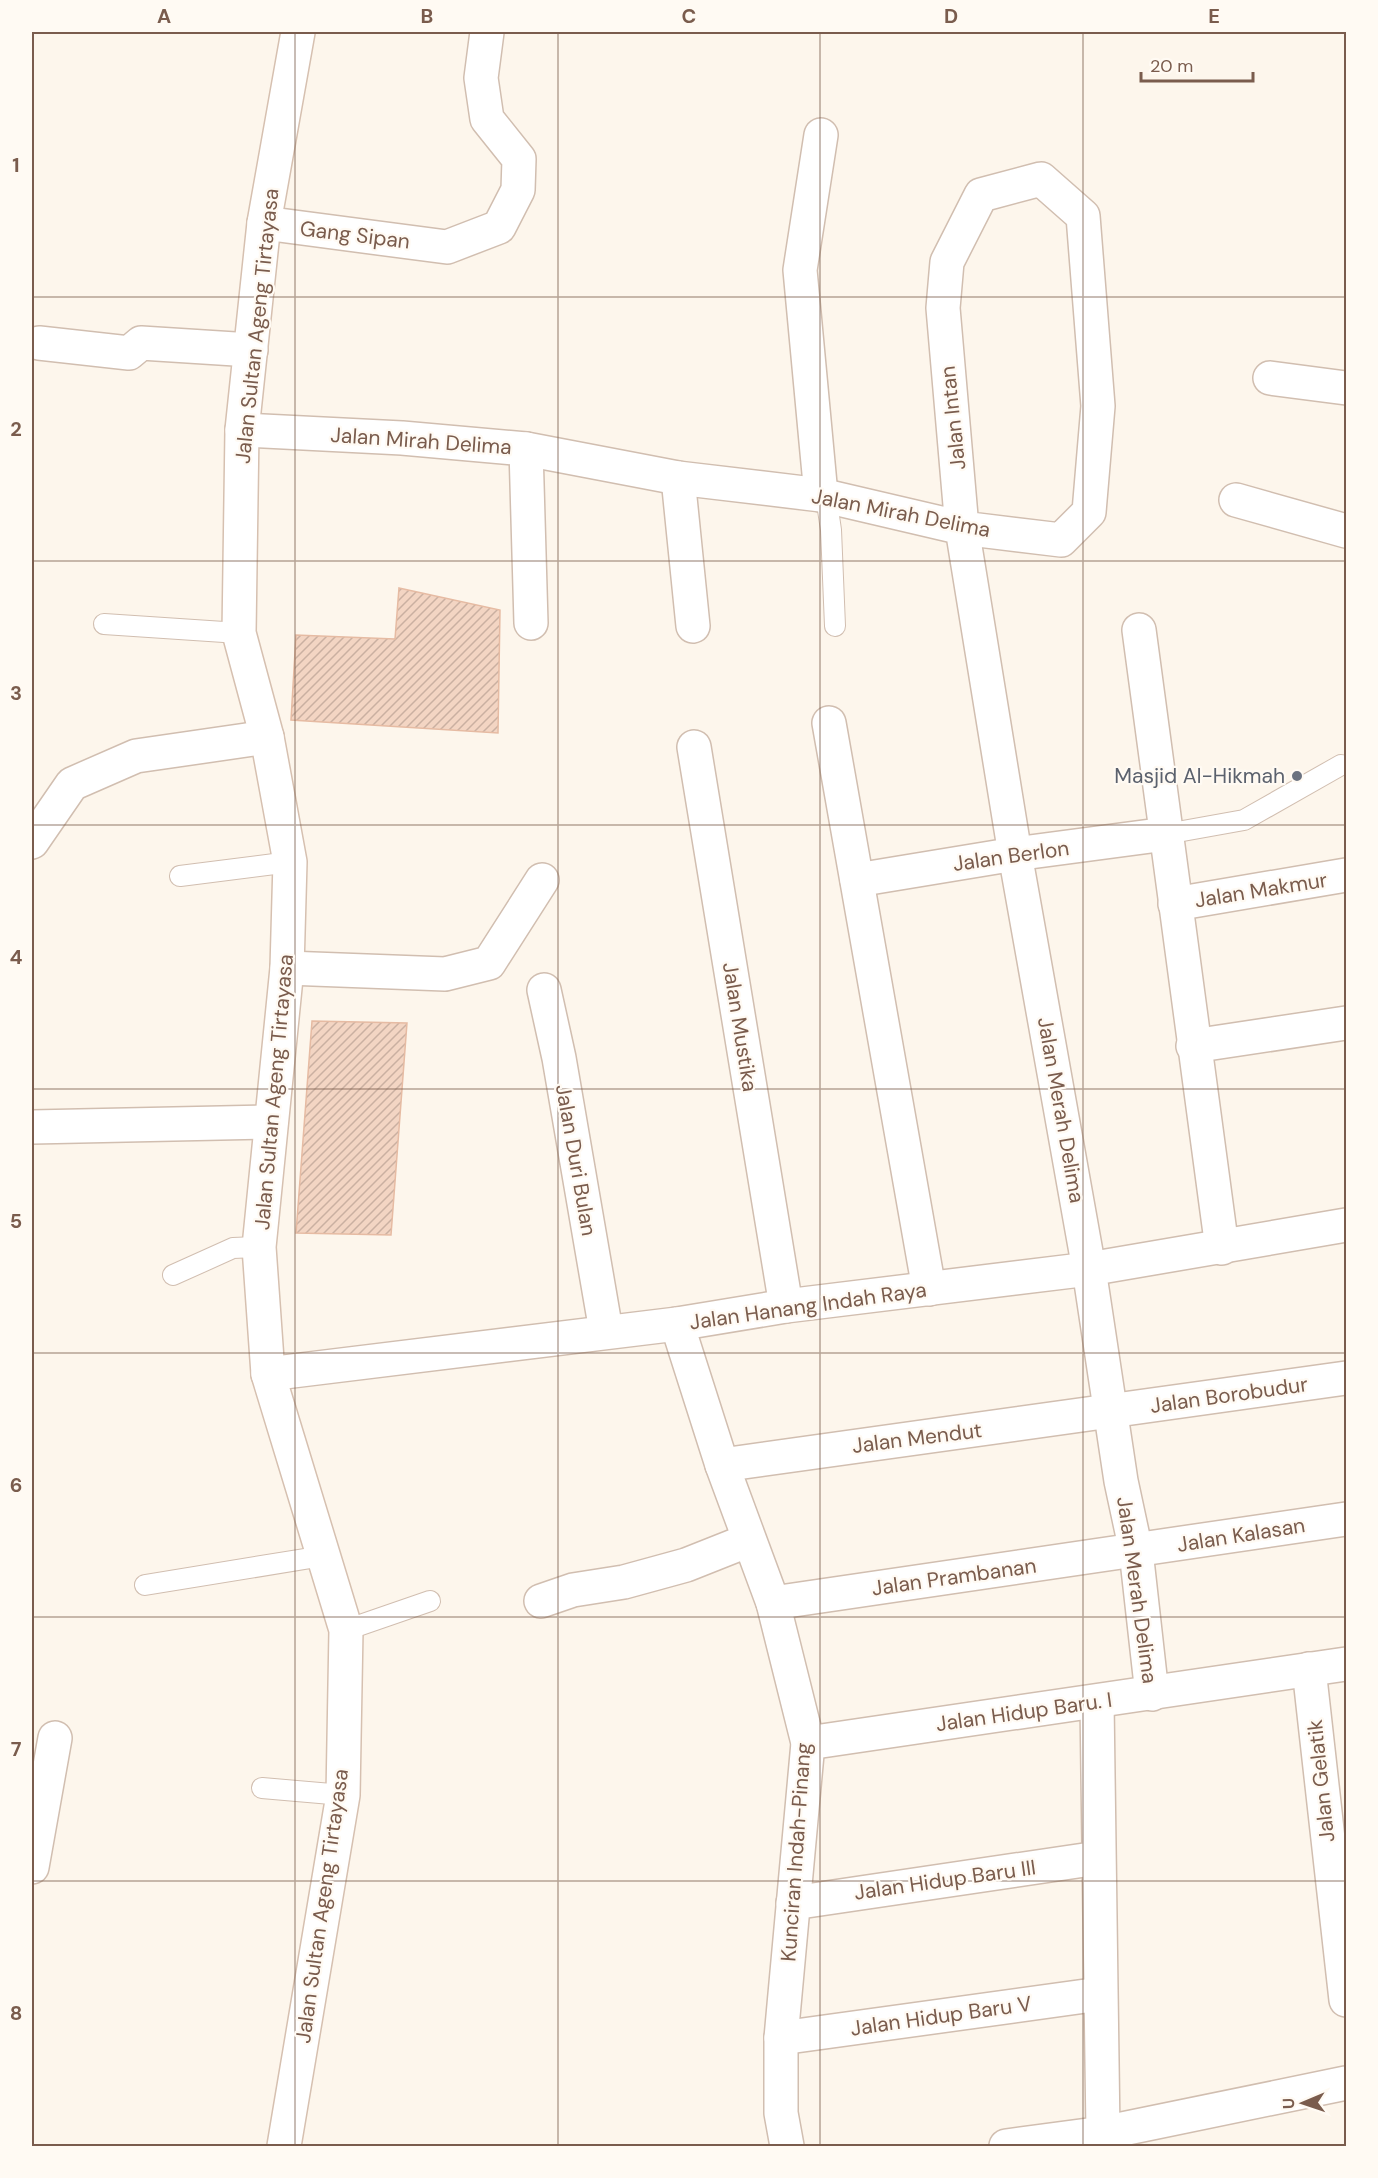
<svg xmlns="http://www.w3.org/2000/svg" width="1378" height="2178" font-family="'DM Sans',sans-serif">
	<defs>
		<pattern id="building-hatch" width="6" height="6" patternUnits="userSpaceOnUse" patternTransform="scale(1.5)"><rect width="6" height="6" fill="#f3d5c3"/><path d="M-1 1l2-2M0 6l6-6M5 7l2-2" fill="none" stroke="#cab0a1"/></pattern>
	</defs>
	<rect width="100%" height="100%" fill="#fdf6ec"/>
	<!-- building -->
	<g fill="url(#building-hatch)" stroke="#e6bba3" stroke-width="1.5">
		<path d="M 399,588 L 500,610 L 498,733 L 291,720 L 296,635 L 395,639 Z"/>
		<path d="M 312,1021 L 407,1023 L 391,1235 L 296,1233 Z"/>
	</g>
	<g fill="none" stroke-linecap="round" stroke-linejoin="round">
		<defs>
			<g id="service">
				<path d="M 826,496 L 831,530 L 835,626"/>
				<path d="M 104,624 L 239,633"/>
				<path d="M 1166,834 L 1244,820 L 1341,765"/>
				<path d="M 180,876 L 290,862"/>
				<path d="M 173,1275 L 233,1248 L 259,1247"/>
				<path d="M 145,1585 L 323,1556"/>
				<path d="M 346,1630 L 430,1601"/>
				<path d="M 262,1788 L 343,1795"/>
			</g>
			<g id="minor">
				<path d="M 264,223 L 447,247 L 499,227 L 518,190 L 519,159 L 487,119 L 481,78 L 487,32"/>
				<path d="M 39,343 L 129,353 L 141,343 L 251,350"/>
				<path d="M 1270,378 L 1346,388"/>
				<path d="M 242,430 L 402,438 L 526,449 L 678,478 L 821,495 L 962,528 L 1061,540 L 1089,512 L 1098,406 L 1083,216 L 1041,179 L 981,195 L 947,262 L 943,308 L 962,528 L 1015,854 L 1089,1269 L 1121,1481 L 1136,1551 L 1152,1694"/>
				<path d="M 526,449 L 531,623"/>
				<path d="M 678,478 L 693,626"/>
				<path d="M 821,495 L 800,270 L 821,135"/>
				<path d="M 1236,500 L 1346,531"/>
				<path d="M 1139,630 L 1222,1248"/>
				<path d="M 829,723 L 929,1289"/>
				<path d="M 694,747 L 786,1306"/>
				<path d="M 32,842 L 72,784 L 136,756 L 267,737"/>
				<path d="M 857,880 L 1015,854 L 1166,834"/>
				<path d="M 1175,904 L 1346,875"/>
				<path d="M 287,968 L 445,974 L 489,963 L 542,880"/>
				<path d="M 544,990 L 559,1058 L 606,1331"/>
				<path d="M 1193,1046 L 1346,1023"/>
				<path d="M 32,1127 L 271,1122"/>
				<path d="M 677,1324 L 722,1465 L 773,1603 L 808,1743 L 781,2038 L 781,2113 L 787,2146"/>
				<path d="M 722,1465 L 1346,1378"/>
				<path d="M 541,1601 L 573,1590 L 624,1582 L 686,1565 L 749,1540"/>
				<path d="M 773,1603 L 1346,1519"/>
				<path d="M 1309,1669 L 1346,2000"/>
				<path d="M 1097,1702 L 1103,2133"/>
				<path d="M 808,1743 L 1346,1664"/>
				<path d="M 32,1867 L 55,1738"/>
				<path d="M 793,1903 L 1098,1858"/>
				<path d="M 781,2038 L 1100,1994"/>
				<path d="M 1006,2146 L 1103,2133 L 1346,2083"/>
			</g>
			<path id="tertiary" d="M 268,1374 L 677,1324 L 786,1306 L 1089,1269 L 1346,1225"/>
			<path id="secondary" d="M 284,2146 L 343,1795 L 346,1630 L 268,1374 L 259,1247 L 287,968 L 290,862 L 267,737 L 239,633 L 242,430 L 264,223 L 298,32"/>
		</defs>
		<!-- service casing -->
		<use href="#service" stroke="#d1beb0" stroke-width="22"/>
		<!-- minor casing -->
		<use href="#minor" stroke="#d1beb0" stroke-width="36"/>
		<!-- tertiary casing -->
		<use href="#tertiary" stroke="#d1beb0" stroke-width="36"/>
		<!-- secondary casing -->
		<use href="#secondary" stroke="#d6c0b0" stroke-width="36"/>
		<!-- service -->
		<use href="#service" stroke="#fff" stroke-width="20"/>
		<!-- minor -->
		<use href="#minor" stroke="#fff" stroke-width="33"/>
		<!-- tertiary -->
		<use href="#tertiary" stroke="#fff" stroke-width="33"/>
		<!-- secondary -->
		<use href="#secondary" stroke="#fff" stroke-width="33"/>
	</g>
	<!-- grid -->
	<path fill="none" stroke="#7a5c4d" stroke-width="1.5" stroke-opacity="0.55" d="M 295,32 L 295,2146M 558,32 L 558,2146M 820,32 L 820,2146M 1083,32 L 1083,2146M 32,297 L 1346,297M 32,561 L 1346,561M 32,825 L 1346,825M 32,1089 L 1346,1089M 32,1353 L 1346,1353M 32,1617 L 1346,1617M 32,1881 L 1346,1881"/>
	<!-- markers -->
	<circle fill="#6b7280" stroke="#fffaf3" stroke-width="2" cx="1297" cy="776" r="6"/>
	<g text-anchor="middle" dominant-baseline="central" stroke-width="4.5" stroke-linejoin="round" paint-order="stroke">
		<!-- street labels -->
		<g font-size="21" fill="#7a5c4d" stroke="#fffaf3">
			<text transform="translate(355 235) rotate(7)">Gang Sipan</text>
			<text transform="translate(257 326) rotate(-84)">Jalan Sultan Ageng Tirtayasa</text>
			<text transform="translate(953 418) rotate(-96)">Jalan Intan</text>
			<text transform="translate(421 441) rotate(4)">Jalan Mirah Delima</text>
			<text transform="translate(901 513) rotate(11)">Jalan Mirah Delima</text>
			<text transform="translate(1011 856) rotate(-8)">Jalan Berlon</text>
			<text transform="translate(1261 890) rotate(-9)">Jalan Makmur</text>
			<text transform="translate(740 1027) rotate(81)">Jalan Mustika</text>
			<text transform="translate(274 1092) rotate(-85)">Jalan Sultan Ageng Tirtayasa</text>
			<text transform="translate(1061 1110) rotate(80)">Jalan Merah Delima</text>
			<text transform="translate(576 1160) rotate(80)">Jalan Duri Bulan</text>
			<text transform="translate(808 1306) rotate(-8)">Jalan Hanang Indah Raya</text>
			<text transform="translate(1229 1395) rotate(-8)">Jalan Borobudur</text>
			<text transform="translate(917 1438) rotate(-7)">Jalan Mendut</text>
			<text transform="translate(1241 1535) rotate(-9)">Jalan Kalasan</text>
			<text transform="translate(954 1577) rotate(-8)">Jalan Prambanan</text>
			<text transform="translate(1137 1590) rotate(82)">Jalan Merah Delima</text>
			<text transform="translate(1024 1712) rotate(-8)">Jalan Hidup Baru. I</text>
			<text transform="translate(1321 1781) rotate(-96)">Jalan Gelatik</text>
			<text transform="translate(796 1852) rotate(-86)">Kunciran Indah-Pinang</text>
			<text transform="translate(945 1880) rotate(-8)">Jalan Hidup Baru III</text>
			<text transform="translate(322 1906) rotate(-82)">Jalan Sultan Ageng Tirtayasa</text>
			<text transform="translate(941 2016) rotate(-8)">Jalan Hidup Baru V</text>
		</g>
		<!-- worship labels -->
		<g font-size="21" fill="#5b616d" stroke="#fffaf3" text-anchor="end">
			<text x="1285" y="776">Masjid Al-Hikmah</text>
		</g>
	</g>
	<!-- border -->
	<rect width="1378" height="2178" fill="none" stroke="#fffaf3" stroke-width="66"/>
	<!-- north arrow -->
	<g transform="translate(1303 2103) rotate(268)" stroke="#fffaf3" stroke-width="4.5" paint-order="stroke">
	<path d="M0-4.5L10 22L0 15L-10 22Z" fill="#7a5c4d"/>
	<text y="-9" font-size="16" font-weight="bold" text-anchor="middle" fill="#7a5c4d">U</text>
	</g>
	<!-- scale -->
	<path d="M1141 72v9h112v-9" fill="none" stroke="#7a5c4d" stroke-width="3"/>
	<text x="1150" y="72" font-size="18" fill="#7a5c4d" stroke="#fffaf3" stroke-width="4.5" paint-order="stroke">20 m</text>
	<rect x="33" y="33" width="1312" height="2112" fill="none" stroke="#7a5c4d" stroke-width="2"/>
	<g font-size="20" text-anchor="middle" font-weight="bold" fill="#7a5c4d">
		<text x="164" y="23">A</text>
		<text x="427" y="23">B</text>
		<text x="689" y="23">C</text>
		<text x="951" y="23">D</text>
		<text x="1214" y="23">E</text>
		<text x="16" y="172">1</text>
		<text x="16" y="436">2</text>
		<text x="16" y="700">3</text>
		<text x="16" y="964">4</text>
		<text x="16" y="1228">5</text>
		<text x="16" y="1492">6</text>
		<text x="16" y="1756">7</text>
		<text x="16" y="2020">8</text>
	</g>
</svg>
